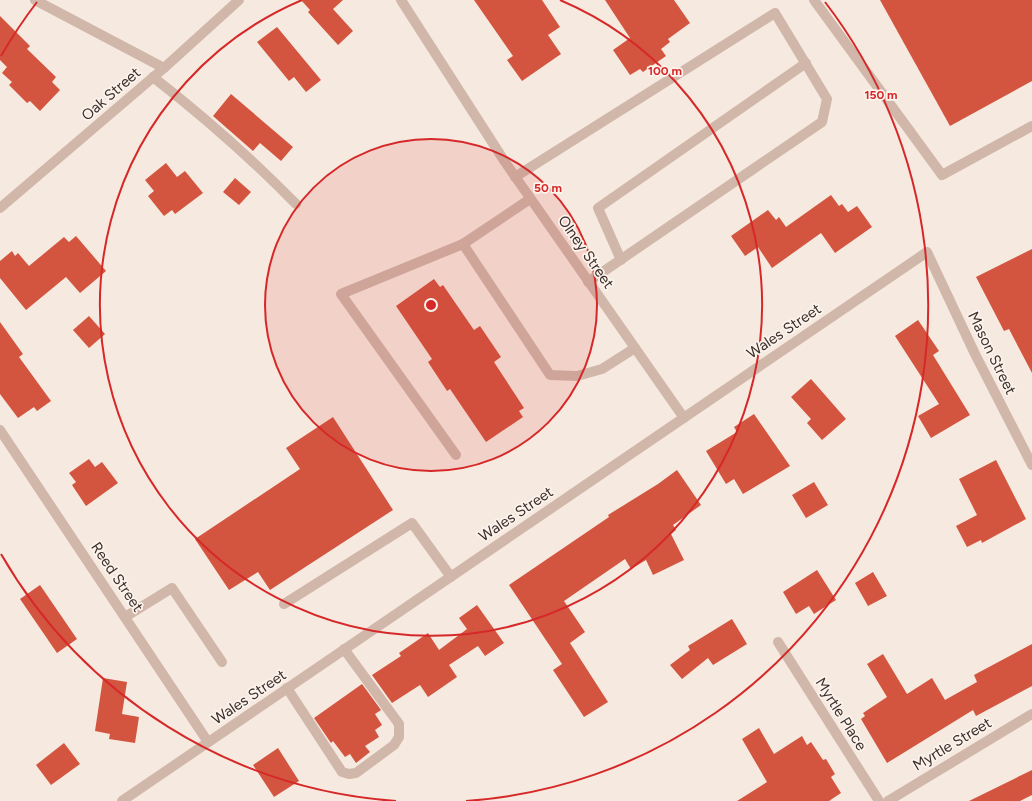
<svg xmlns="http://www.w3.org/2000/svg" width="1032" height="801" font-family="Figtree,sans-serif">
	<rect width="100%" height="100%" fill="#f6e9df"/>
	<!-- building -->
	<g fill="#d35540">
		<path d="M 301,0 L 343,0 L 333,9 L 353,31 L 338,45 L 308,12 L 310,10 Z"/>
		<path d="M 474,0 L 542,0 L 560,27 L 548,35 L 561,54 L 522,81 L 507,60 L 513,56 Z"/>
		<path d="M 605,0 L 674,0 L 690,23 L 668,39 L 670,42 L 661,49 L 666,56 L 643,72 L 640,69 L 630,75 L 613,50 L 630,38 Z"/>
		<path d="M 880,0 L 1032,0 L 1032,81 L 950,126 Z"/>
		<path d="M 0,16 L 30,46 L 27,49 L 56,77 L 52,82 L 60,90 L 40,111 L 30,101 L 27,103 L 9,85 L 12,82 L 2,73 L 7,67 L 0,60 Z"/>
		<path d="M 277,27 L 321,80 L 306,92 L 294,77 L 289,81 L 257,42 Z"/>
		<path d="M 231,94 L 293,147 L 281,161 L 260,143 L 253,151 L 213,116 Z"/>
		<path d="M 166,163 L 177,177 L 185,171 L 203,193 L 175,214 L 172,210 L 164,216 L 148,196 L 154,191 L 145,180 Z"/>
		<path d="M 235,178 L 251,192 L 239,205 L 223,192 Z"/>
		<path d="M 831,195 L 839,206 L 842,204 L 848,212 L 857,206 L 872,227 L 835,253 L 821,233 L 772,268 L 758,247 L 745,256 L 731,236 L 768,210 L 776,220 L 779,217 L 786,227 Z"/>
		<path d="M 76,236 L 106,271 L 80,293 L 66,277 L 26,310 L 0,278 L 0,261 L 12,251 L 15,256 L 18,253 L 29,266 L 64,237 L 69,242 Z"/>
		<path d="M 1032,249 L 1032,373 L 1009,329 L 1004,331 L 976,277 Z"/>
		<path d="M 434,279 L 440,287 L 443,285 L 474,330 L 480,326 L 501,357 L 494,362 L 524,408 L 519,411 L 523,417 L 486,442 L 450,389 L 447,391 L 428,362 L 432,359 L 396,306 Z"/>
		<path d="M 89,316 L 105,334 L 89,348 L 73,330 Z"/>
		<path d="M 918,320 L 939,351 L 933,355 L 970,415 L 931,438 L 918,416 L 939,404 L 895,336 Z"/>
		<path d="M 0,322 L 23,354 L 19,357 L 51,401 L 37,411 L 34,407 L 18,418 L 0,394 Z"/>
		<path d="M 811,379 L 846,419 L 822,440 L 807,423 L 811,419 L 791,397 Z"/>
		<path d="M 754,414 L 790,466 L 743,494 L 734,479 L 726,484 L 706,451 L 737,432 L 734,427 Z"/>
		<path d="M 333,417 L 393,510 L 270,590 L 258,572 L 229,590 L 195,539 L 300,469 L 286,448 Z"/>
		<path d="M 89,459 L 95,467 L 102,462 L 118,483 L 86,506 L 72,485 L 76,482 L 69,473 Z"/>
		<path d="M 996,460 L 1026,519 L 982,543 L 981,540 L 967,547 L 956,526 L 977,515 L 959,479 Z"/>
		<path d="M 677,470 L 701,505 L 673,525 L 676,530 L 671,534 L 684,560 L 653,575 L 646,560 L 631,569 L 625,559 L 564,601 L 585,632 L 570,643 L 608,702 L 584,717 L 553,670 L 562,664 L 509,585 L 609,517 L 608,515 L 658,484 Z"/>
		<path d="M 814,482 L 828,505 L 806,518 L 792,495 Z"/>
		<path d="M 817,570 L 836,600 L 814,614 L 809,606 L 796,614 L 783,592 Z"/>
		<path d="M 873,572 L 887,596 L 868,606 L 855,583 Z"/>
		<path d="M 40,585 L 77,639 L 57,653 L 20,599 Z"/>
		<path d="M 477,605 L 504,643 L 485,656 L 478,646 L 449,665 L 457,677 L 428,697 L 420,685 L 392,703 L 372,675 L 401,656 L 399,653 L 428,633 L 439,650 L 467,629 L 459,618 Z"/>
		<path d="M 732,619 L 747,644 L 713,665 L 708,658 L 682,679 L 670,665 L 690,650 L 688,646 Z"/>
		<path d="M 1032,644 L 1032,686 L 976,716 L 973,710 L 887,763 L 861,719 L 865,716 L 863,713 L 887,697 L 867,664 L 883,654 L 907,694 L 932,678 L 945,700 L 977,682 L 974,675 Z"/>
		<path d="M 103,678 L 127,682 L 122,714 L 139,717 L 135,743 L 109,739 L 110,734 L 95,731 Z"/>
		<path d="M 362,684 L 381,710 L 375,714 L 382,725 L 375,730 L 379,737 L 365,746 L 370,752 L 356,763 L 350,754 L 345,757 L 333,741 L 331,743 L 314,718 Z"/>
		<path d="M 759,728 L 774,754 L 802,736 L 807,745 L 811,742 L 823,760 L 826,759 L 835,774 L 831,777 L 841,793 L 829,801 L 737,801 L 767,782 L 742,739 Z"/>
		<path d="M 64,743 L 80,764 L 51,785 L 36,765 Z"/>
		<path d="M 278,748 L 299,781 L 274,797 L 253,765 Z"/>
		<path d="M 1032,770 L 1032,795 L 1020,801 L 969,801 Z"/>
	</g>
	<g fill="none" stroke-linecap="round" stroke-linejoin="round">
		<!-- service -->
		<g stroke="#d0b7a9" stroke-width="10">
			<path d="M 814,0 L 942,175 L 1032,126"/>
			<path d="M 153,77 C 203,116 251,158 296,204"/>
			<path d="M 515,177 L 775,13 L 827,99 L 822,122 L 588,282"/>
			<path d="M 463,244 L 550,375 L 577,376 L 602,369 L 635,348"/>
			<path d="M 621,260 L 598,208 L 806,63"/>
			<path d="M 456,455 L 341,294 L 463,244 L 530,199"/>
			<path d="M 284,604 L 412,523 L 451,577"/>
			<path d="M 125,617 L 172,588 L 222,662"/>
			<path d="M 287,688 L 342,772 L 349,774 L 356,773 L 394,745 L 399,737 L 399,724 L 344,649"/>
		</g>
		<!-- minor -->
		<g stroke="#d0b7a9" stroke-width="10">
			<path d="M 35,0 L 164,68"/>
			<path d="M 401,0 L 505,162 L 684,418"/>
			<path d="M 0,430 L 208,742"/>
			<path d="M 778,642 L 879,801"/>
			<path d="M 122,801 L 927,252 L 975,354 L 1032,465"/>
			<path d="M 888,801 L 1032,714"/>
		</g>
		<!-- tertiary -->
		<path stroke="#d0b7a9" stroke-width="10" d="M 0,208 L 164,68 L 239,0"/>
	</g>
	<!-- distance rings -->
	<circle cx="431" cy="305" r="166" fill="#d62828" fill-opacity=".12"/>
	<g fill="none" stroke="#d62828" stroke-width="2">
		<circle cx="431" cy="305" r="166"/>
		<path d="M560 0A331 331 0 1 1 302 0"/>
		<path d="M396 801A497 497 0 0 1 1 554M1 56A497 497 0 0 1 37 2M825 2A497 497 0 0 1 466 801"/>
	</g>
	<g text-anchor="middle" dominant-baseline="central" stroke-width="3.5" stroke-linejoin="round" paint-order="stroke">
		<!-- street labels -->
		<g font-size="15" fill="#3c2e29" stroke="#fcf3ed">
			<text transform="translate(111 94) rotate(-41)">Oak Street</text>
			<text transform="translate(586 252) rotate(55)">Olney Street</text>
			<text transform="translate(784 331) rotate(-34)">Wales Street</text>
			<text transform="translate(992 353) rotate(64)">Mason Street</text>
			<text transform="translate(516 514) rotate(-34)">Wales Street</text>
			<text transform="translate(117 577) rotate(56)">Reed Street</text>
			<text transform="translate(249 697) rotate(-34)">Wales Street</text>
			<text transform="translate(841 714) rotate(58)">Myrtle Place</text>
			<text transform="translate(952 744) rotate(-31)">Myrtle Street</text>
		</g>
	</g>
	<circle cx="431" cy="305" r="6" fill="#d62828" stroke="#fcf3ed" stroke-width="2"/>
	<g font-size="12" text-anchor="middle" font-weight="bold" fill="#d62828" stroke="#fcf3ed" stroke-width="3.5" stroke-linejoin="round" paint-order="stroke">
		<text x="665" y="75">100 m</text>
		<text x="881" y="99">150 m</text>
		<text x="548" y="192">50 m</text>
	</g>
</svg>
